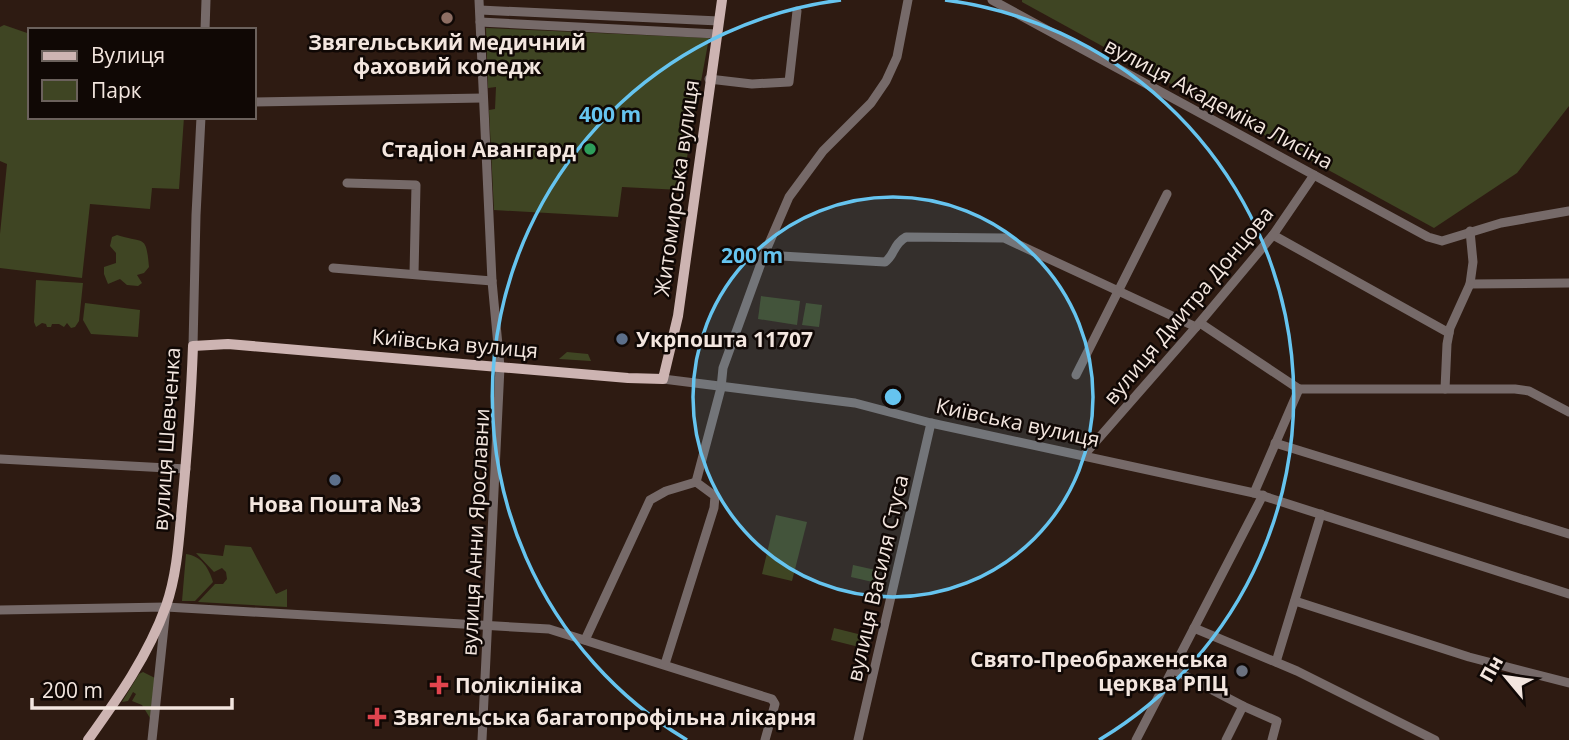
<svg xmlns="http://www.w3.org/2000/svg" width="1569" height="740" font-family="'Open Sans',sans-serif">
	<rect width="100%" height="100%" fill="#2e1b12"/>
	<!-- green -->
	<g fill="#3f4523">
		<path d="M 1022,0 L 1569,0 L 1569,106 L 1517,173 L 1434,228 L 1022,2 Z"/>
		<path d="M 4,25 L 30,34 L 30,117 L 184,117 L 179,189 L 152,188 L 150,209 L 90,204 L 82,278 L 0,268 L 0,234 L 7,164 L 0,161 L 0,27 Z"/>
		<path d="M 486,28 L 709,38 L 681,190 L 622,187 L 618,217 L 494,210 L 489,110 L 495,109 L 496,87 L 488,88 Z"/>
		<path d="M 117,235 C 144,244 146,233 149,267 L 144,273 L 137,275 L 142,283 L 138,286 L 127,285 L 120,279 L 108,284 L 104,274 L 104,267 L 116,263 L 116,253 L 110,246 L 112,237 Z"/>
		<path d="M 36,280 L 83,283 L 79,321 L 75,327 L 71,328 L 67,323 L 64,327 L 59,324 L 52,324 L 51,327 L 47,327 L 46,324 L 42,323 L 36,327 L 34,322 Z"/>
		<path d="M 761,296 L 800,301 L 797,325 L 758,319 Z"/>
		<path d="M 85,303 L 140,310 L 138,337 L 91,334 L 83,320 Z"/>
		<path d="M 806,303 L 822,305 L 819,327 L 802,325 Z"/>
		<path d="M 567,352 L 588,354 L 591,361 L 559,359 Z"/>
		<path d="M 776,515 L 807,522 L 792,581 L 762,574 Z"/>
		<path d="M 225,545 L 251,547 L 276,594 L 287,589 L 287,607 L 198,602 L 215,584 L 223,584 L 227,579 L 226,572 L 222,568 L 214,572 L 196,553 L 223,556 Z"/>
		<path d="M 186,554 C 202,556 209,569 213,582 L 195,601 L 182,601 Z"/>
		<path d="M 853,565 L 880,571 L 877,583 L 851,577 Z"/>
		<path d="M 834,628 L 862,635 L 859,647 L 831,640 Z"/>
		<path d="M 143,672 L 155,678 L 150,718 L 142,705 L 132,701 L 136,694 L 133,692 L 128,701 L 122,702 L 139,674 Z"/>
	</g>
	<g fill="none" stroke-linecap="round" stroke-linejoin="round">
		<!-- minor -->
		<g stroke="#766a69" stroke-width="9">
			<path d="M 479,0 L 492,281 L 500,367 L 482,740"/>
			<path d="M 992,0 L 1428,237 L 1442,241 L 1501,223 L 1569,211"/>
			<path d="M 480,10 L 719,21"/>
			<path d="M 480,22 L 717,34"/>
			<path d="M 205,30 L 206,0"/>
			<path d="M 709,79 L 752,84 L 789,82 L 797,11"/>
			<path d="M 254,102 L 483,98"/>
			<path d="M 347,183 L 416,185 L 414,274"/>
			<path d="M 1273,235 L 1449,333"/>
			<path d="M 764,255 L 885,262 C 895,255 893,244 906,237 L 1004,238 L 1196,327"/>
			<path d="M 333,268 L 492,281"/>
			<path d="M 1470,284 L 1569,283"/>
			<path d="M 1200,323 L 1299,389 L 1254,493"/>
			<path d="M 193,346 L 196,215 L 201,117"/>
			<path d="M 1076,375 L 1167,194"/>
			<path d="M 663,379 L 855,403 L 931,423 L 1254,493 L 1569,594"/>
			<path d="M 1299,389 L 1515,389 L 1529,391 L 1569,412"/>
			<path d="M 1445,389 L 1447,344 L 1450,328 L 1470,284 L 1473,262 L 1470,231"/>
			<path d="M 1275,443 L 1569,534"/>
			<path d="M 1084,455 L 1196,327 L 1273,235 L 1314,175"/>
			<path d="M 0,459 L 186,469"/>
			<path d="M 696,482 L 721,388 L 723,368 L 764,255 L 789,197 L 823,151 L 871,103 L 886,81 L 897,57 L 908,0"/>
			<path d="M 1295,601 L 1469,657 L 1569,683"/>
			<path d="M 0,610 L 166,607 L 549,629 L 772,699 L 775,704 L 765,740"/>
			<path d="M 1194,628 L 1297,671 L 1435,740"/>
			<path d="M 585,640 L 650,500 L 666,491 L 696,482 L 715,496 L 714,508 L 665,664"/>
			<path d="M 1276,662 L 1321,514"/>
			<path d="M 1172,669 L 1243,706 L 1277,721 L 1272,740"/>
			<path d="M 152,740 L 166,608"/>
			<path d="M 858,740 L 931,423"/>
			<path d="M 1136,740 L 1263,495"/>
			<path d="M 1226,740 L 1243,706"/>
		</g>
		<!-- major -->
		<path stroke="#cdb4b2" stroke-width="10" d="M 88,740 C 118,698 148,656 166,606 C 177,575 179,539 182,506 C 187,453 191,400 193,346 L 228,344 L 628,378 L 663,379 L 678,316 L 722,0"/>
	</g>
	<!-- distance rings -->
	<circle cx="893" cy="397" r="200" fill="#66c4ef" fill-opacity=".12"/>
	<g fill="none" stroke="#66c4ef" stroke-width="3.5">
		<circle cx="893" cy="397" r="200"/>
		<path d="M687 740A400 400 0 0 1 841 0M945 0A400 400 0 0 1 1099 740"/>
	</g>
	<!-- markers -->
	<circle fill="#8d6e63" stroke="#100805" stroke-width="2.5" cx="447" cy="18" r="7"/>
	<circle fill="#2e9e5b" stroke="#100805" stroke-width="2.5" cx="590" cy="149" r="7"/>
	<g fill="#5c6f8a" stroke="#100805" stroke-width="2.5">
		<circle cx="622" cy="339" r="7"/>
		<circle cx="335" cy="480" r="7"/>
	</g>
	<circle fill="#6b7280" stroke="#100805" stroke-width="2.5" cx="1242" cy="671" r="7"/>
	<g fill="#e0444e" stroke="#100805" stroke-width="2.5">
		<path d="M435.5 674.5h7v7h7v7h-7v7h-7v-7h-7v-7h7z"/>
		<path d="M373.5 706.5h7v7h7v7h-7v7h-7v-7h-7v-7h7z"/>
	</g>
	<g text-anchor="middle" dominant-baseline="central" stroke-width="5" stroke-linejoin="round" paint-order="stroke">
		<!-- poi labels -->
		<g font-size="21" font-weight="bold" fill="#f3e6df" stroke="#100805" text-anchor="start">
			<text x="447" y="42" text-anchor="middle">Звягельський медичний<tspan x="447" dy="24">фаховий коледж</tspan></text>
			<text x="576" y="149" text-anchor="end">Стадіон Авангард</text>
			<text x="636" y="339">Укрпошта 11707</text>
			<text x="335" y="504" text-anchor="middle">Нова Пошта №3</text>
			<text x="1228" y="659" text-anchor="end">Свято-Преображенська<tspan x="1228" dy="24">церква РПЦ</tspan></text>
			<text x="455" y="685">Поліклініка</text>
			<text x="393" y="717">Звягельська багатопрофільна лікарня</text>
		</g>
		<!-- street labels -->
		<g font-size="21" fill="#f3e6df" stroke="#100805">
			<text transform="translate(1219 103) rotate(28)">вулиця Академіка Лисіна</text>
			<text transform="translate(676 188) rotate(-82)">Житомирська вулиця</text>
			<text transform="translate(1188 305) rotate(-50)">вулиця Дмитра Донцова</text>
			<text transform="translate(455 343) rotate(5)">Київська вулиця</text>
			<text transform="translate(1018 422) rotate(12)">Київська вулиця</text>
			<text transform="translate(166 439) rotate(-86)">вулиця Шевченка</text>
			<text transform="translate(475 532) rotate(-87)">вулиця Анни Ярославни</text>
			<text transform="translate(877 578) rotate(-77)">вулиця Василя Стуса</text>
		</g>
	</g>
	<circle cx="893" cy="397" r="10" fill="#66c4ef" stroke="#100805" stroke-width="3.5"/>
	<g font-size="21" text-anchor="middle" font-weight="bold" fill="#66c4ef" stroke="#100805" stroke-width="5" stroke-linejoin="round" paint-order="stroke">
		<text x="610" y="122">400 m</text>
		<text x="752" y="263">200 m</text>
	</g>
	<!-- legend -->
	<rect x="28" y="28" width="228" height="91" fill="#100805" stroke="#6b615c" stroke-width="2"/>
	<rect x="42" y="51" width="35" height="10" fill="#cdb4b2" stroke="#6b615c" stroke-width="2"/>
	<text x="91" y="63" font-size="21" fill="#f3e6df">Вулиця</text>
	<rect x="42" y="80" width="35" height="21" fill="#3f4523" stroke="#6b615c" stroke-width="2"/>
	<text x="91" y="98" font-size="21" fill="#f3e6df">Парк</text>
	<!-- north arrow -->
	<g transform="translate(1506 677) rotate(299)" stroke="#100805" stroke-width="5" paint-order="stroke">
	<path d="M0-5L12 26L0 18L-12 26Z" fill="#f3e6df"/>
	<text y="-10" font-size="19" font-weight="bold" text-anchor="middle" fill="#f3e6df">Пн</text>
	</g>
	<!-- scale -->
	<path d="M32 698v10h200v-10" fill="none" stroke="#f3e6df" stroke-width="3.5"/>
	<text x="42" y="698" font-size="21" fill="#f3e6df" stroke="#100805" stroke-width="5" paint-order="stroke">200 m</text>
</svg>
